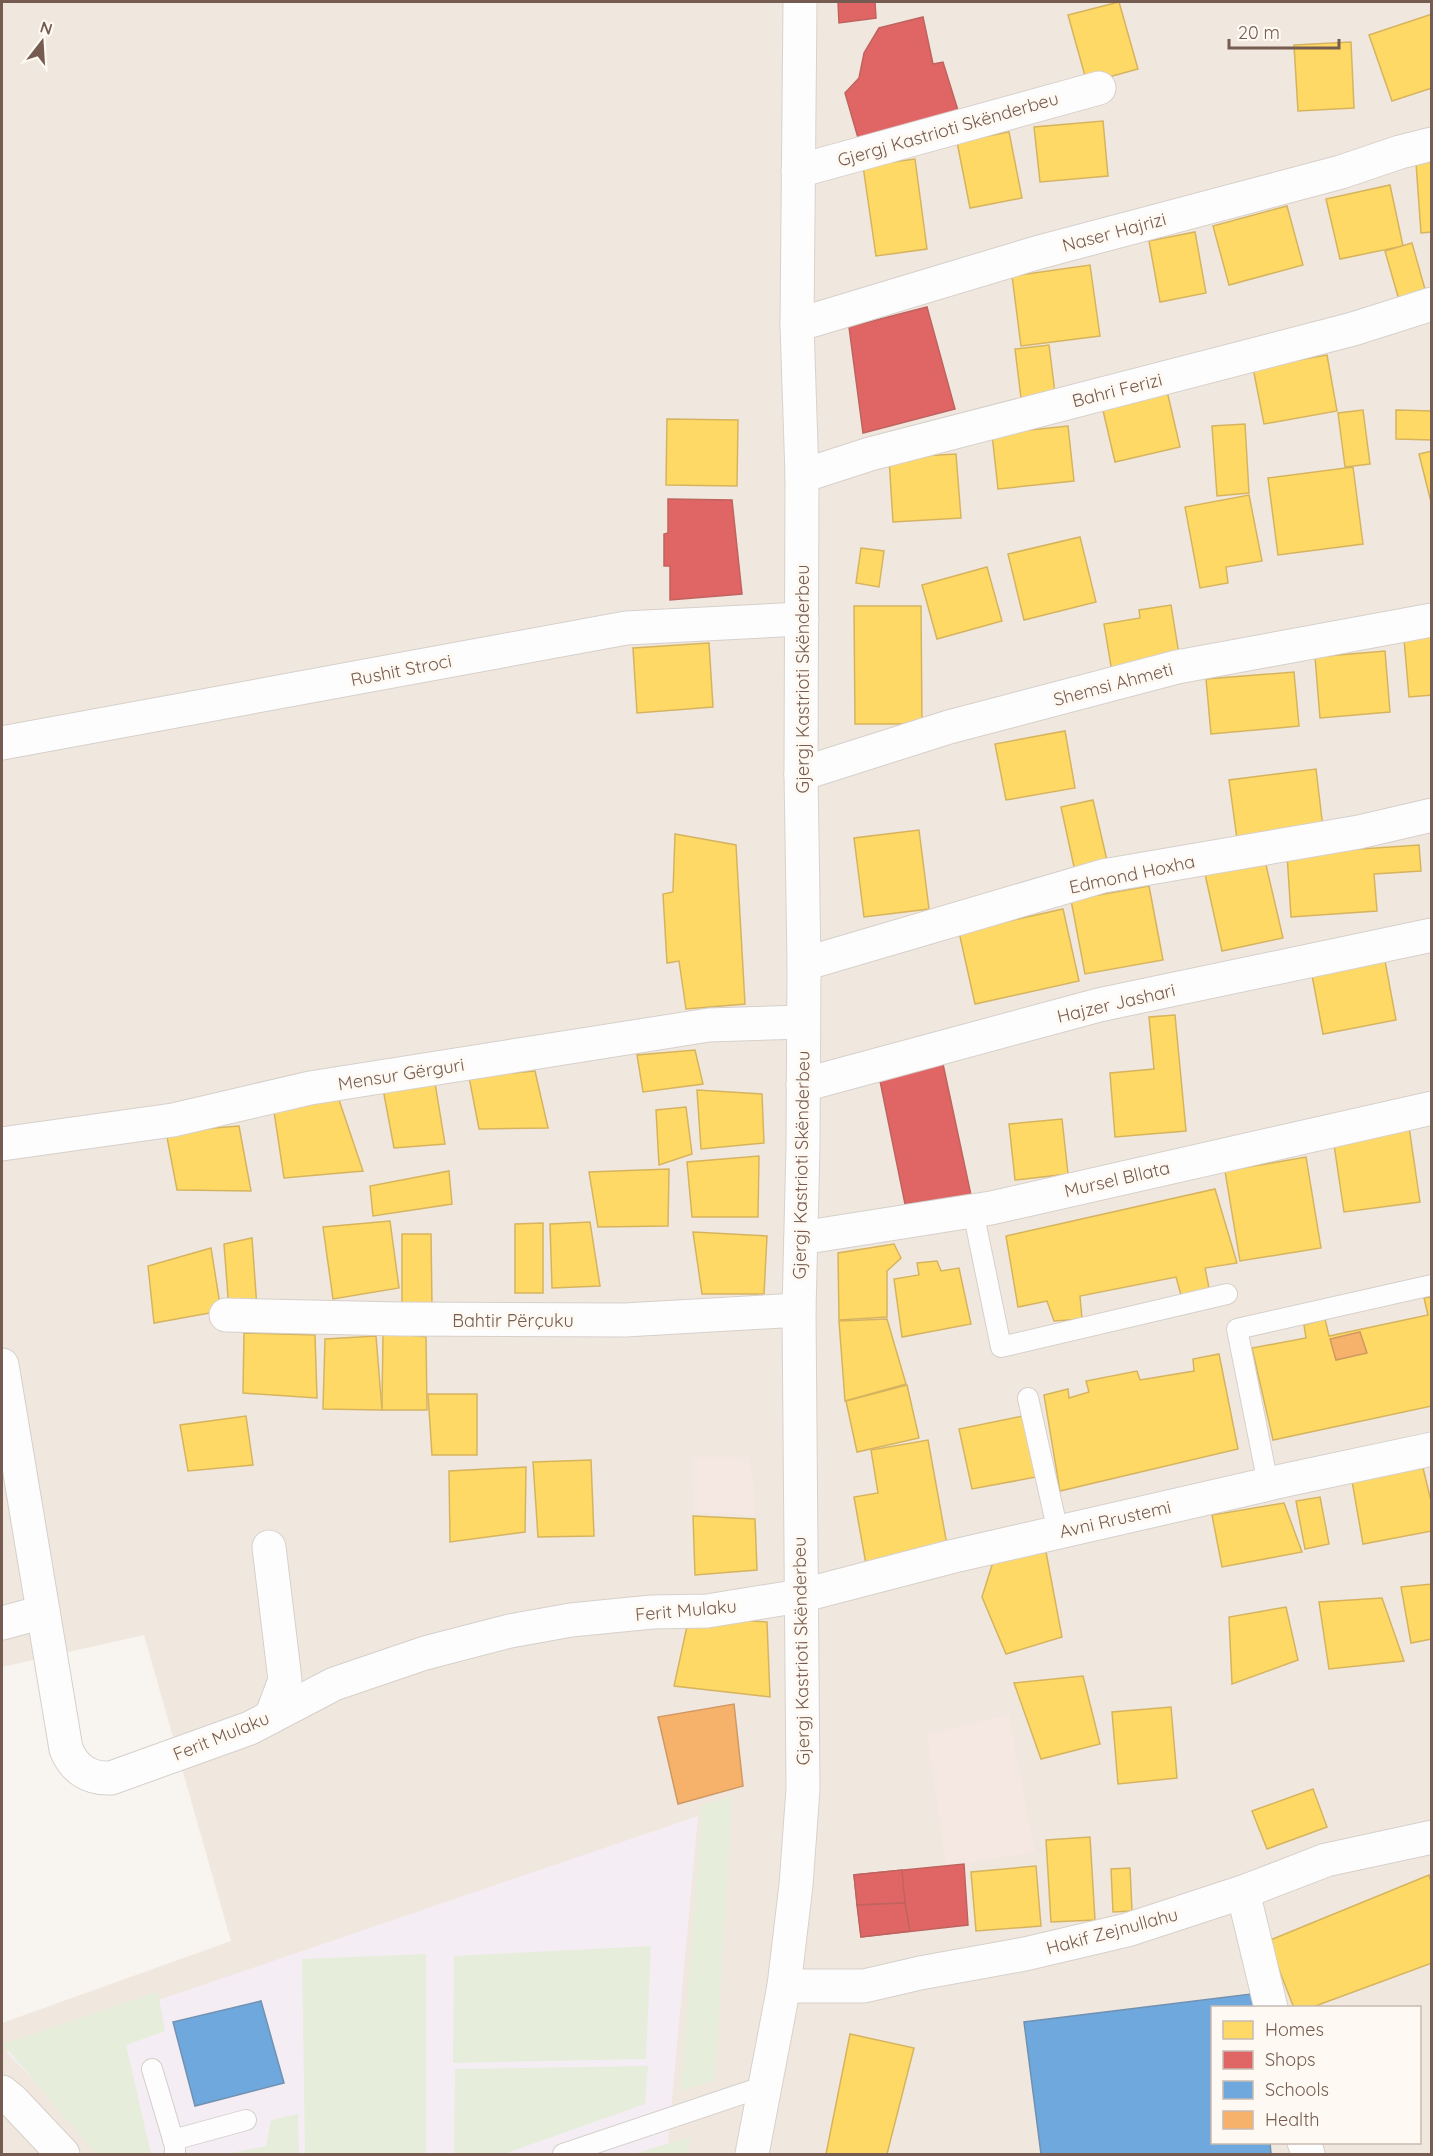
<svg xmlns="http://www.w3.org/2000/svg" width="1433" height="2156" font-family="Quicksand,sans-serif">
	<rect width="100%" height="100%" fill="#f8f4f0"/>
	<!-- residential -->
	<path fill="#f0e7de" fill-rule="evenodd" d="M 2,2 L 1431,2 L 1431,2154 L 2,2154 L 2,2023 L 231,1941 L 144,1635 L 2,1667 ZM 1212,2008 L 1420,2008 L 1420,2142 L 1212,2142 Z"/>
	<!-- commercial -->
	<g fill="#f5e7e2">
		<path d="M 692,1457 L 749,1457 L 755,1496 L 755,1515 L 693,1513 Z"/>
		<path d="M 1009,1714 L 1035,1852 L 946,1867 L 927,1734 Z"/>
	</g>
	<!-- education -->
	<path fill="#f5edf4" d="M 698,1816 L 667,2154 L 105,2154 L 6,2052 Z"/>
	<!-- green -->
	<g fill="#e6eedb">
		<path d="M 732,1796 L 715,2080 L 681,2091 L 702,1805 Z"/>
		<path d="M 651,1946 L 646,2059 L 453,2063 L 454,1956 Z"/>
		<path d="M 426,1954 L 426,2154 L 305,2154 L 302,1959 Z"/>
		<path d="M 158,1992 L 165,2031 L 126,2045 L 151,2154 L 96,2154 L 3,2044 Z"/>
		<path d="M 648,2066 L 645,2104 L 504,2154 L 454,2154 L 455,2069 Z"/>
		<path d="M 298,2114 L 299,2154 L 225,2154 L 266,2146 L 271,2120 Z"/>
		<path d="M 690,2137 L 687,2154 L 633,2154 Z"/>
	</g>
	<!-- homes -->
	<g fill="#ffd966" stroke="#d6b45f" stroke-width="1.5">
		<path d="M 1119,2 L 1138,69 L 1087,83 L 1068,15 Z"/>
		<path d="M 1432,14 L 1432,88 L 1392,101 L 1369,35 Z"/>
		<path d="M 1351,42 L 1354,108 L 1298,111 L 1294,45 Z"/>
		<path d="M 1103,121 L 1108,176 L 1040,182 L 1034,127 Z"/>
		<path d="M 1009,132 L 1022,198 L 970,208 L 957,142 Z"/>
		<path d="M 915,159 L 927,249 L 876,256 L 863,166 Z"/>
		<path d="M 1432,162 L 1432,232 L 1421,233 L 1416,163 Z"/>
		<path d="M 1390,185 L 1403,246 L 1340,259 L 1326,199 Z"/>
		<path d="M 1287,206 L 1303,265 L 1229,285 L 1213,226 Z"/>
		<path d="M 1195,232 L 1206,293 L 1160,302 L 1149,241 Z"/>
		<path d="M 1412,243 L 1428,300 L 1401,307 L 1385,251 Z"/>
		<path d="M 1090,265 L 1100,336 L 1021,346 L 1012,276 Z"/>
		<path d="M 1049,345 L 1055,393 L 1021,398 L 1015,349 Z"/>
		<path d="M 1327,355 L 1337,411 L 1264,424 L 1253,368 Z"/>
		<path d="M 1167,391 L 1180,447 L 1115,462 L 1102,406 Z"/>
		<path d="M 1363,410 L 1370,464 L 1345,467 L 1338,413 Z"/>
		<path d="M 1396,410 L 1432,411 L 1432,440 L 1396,439 Z"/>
		<path d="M 667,419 L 738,420 L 737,486 L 666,485 Z"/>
		<path d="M 1245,424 L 1249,493 L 1217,496 L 1212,426 Z"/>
		<path d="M 1068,426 L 1074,481 L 998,489 L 992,434 Z"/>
		<path d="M 1432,451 L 1432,506 L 1419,454 Z"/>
		<path d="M 956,454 L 961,518 L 893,522 L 889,458 Z"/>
		<path d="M 1353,467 L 1363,544 L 1278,555 L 1268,478 Z"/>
		<path d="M 1249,495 L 1262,561 L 1226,567 L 1228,583 L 1200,588 L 1185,507 Z"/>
		<path d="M 1080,537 L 1096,602 L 1024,620 L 1008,554 Z"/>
		<path d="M 861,548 L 884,551 L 879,587 L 856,583 Z"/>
		<path d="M 987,567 L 1002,621 L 937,639 L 922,585 Z"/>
		<path d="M 1171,605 L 1180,661 L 1112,672 L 1104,624 L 1140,618 L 1139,610 Z"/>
		<path d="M 854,606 L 921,606 L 922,724 L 855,724 Z"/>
		<path d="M 1432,636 L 1432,695 L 1409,697 L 1404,639 Z"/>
		<path d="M 709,643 L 713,707 L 637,713 L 633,648 Z"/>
		<path d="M 1385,651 L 1390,712 L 1320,718 L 1315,657 Z"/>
		<path d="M 1294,672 L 1299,726 L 1211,734 L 1206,679 Z"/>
		<path d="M 1065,731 L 1075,788 L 1006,800 L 995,744 Z"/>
		<path d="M 1316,769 L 1323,828 L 1237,839 L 1229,780 Z"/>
		<path d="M 1093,800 L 1109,869 L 1076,876 L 1061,807 Z"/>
		<path d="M 919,830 L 929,909 L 864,917 L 854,838 Z"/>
		<path d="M 675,834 L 736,845 L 745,1004 L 686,1009 L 679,961 L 667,963 L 663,894 L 673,892 Z"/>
		<path d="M 1419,845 L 1421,871 L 1374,874 L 1377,911 L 1291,917 L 1287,854 Z"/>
		<path d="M 1263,852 L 1283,938 L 1222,951 L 1203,865 Z"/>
		<path d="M 1149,886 L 1163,960 L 1085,974 L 1071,900 Z"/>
		<path d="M 1063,909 L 1079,981 L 975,1004 L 959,932 Z"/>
		<path d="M 1385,961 L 1396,1020 L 1323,1034 L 1312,975 Z"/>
		<path d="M 1175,1015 L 1186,1131 L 1115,1137 L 1110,1073 L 1154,1069 L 1149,1017 Z"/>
		<path d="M 695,1050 L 703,1084 L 643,1092 L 637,1055 Z"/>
		<path d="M 535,1071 L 548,1128 L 479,1129 L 469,1077 Z"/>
		<path d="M 435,1083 L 445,1144 L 394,1148 L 383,1089 Z"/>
		<path d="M 697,1090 L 762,1094 L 764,1143 L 701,1149 Z"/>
		<path d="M 339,1100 L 363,1171 L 284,1178 L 273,1105 Z"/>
		<path d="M 686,1107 L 692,1154 L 659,1165 L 656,1110 Z"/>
		<path d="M 1062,1119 L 1068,1174 L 1015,1180 L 1009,1124 Z"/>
		<path d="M 239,1126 L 251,1191 L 177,1190 L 166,1132 Z"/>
		<path d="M 1409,1127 L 1420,1202 L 1344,1212 L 1333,1138 Z"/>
		<path d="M 759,1156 L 758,1217 L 692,1217 L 687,1162 Z"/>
		<path d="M 1306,1157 L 1321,1248 L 1240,1261 L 1225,1171 Z"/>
		<path d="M 669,1169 L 668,1226 L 598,1227 L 589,1172 Z"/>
		<path d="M 449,1171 L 452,1204 L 373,1216 L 370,1186 Z"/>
		<path d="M 1215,1189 L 1237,1263 L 1205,1268 L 1209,1288 L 1181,1295 L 1176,1277 L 1080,1296 L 1082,1319 L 1054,1321 L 1047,1301 L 1018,1307 L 1006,1236 Z"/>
		<path d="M 390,1221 L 399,1288 L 333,1299 L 323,1227 Z"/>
		<path d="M 590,1222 L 600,1286 L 552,1288 L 550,1224 Z"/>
		<path d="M 543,1223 L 543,1293 L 515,1293 L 515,1224 Z"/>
		<path d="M 693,1232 L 767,1236 L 764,1294 L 702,1294 Z"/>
		<path d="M 402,1234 L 431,1234 L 432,1307 L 402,1305 Z"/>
		<path d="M 252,1238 L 257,1308 L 229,1310 L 224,1244 Z"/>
		<path d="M 894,1244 L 901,1258 L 887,1271 L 887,1317 L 839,1320 L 838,1253 Z"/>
		<path d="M 211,1248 L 221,1311 L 154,1323 L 148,1266 Z"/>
		<path d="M 937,1261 L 941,1271 L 959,1268 L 971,1324 L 902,1337 L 894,1279 L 919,1275 L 917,1263 Z"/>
		<path d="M 1432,1297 L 1432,1406 L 1273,1440 L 1252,1348 L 1306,1338 L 1304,1325 L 1325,1319 L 1329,1336 L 1428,1315 L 1424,1298 Z"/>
		<path d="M 887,1319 L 906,1384 L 845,1401 L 839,1321 Z"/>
		<path d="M 383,1332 L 426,1337 L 427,1410 L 382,1410 Z"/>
		<path d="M 244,1333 L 315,1335 L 317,1398 L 243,1393 Z"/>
		<path d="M 376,1336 L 382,1410 L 323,1409 L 325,1339 Z"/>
		<path d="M 1219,1354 L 1238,1449 L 1060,1491 L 1044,1395 L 1068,1389 L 1069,1398 L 1089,1392 L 1086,1381 L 1137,1371 L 1140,1380 L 1194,1371 L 1193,1359 Z"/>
		<path d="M 907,1385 L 919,1438 L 857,1452 L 846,1401 Z"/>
		<path d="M 428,1394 L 477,1394 L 477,1455 L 432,1455 Z"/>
		<path d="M 246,1416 L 253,1465 L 188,1471 L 180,1425 Z"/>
		<path d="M 1023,1416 L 1036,1477 L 972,1489 L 959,1429 Z"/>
		<path d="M 928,1440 L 949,1556 L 867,1570 L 854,1497 L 878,1493 L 871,1450 Z"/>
		<path d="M 591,1460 L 594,1536 L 538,1537 L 533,1462 Z"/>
		<path d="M 526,1467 L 525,1532 L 450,1542 L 449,1471 Z"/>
		<path d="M 1423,1468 L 1432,1505 L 1432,1531 L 1363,1544 L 1352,1481 Z"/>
		<path d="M 1320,1497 L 1329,1544 L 1305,1549 L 1296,1501 Z"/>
		<path d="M 1284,1503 L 1302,1552 L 1222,1567 L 1212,1515 Z"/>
		<path d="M 693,1516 L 755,1519 L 757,1570 L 695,1575 Z"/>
		<path d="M 1046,1552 L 1062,1637 L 1006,1654 L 982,1597 L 993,1562 Z"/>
		<path d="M 1432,1584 L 1432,1639 L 1411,1643 L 1401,1587 Z"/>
		<path d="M 1382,1598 L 1404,1661 L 1329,1669 L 1319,1602 Z"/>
		<path d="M 1286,1607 L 1298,1660 L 1232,1684 L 1229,1617 Z"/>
		<path d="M 689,1617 L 767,1622 L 770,1697 L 674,1686 Z"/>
		<path d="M 1083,1676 L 1100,1744 L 1041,1759 L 1014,1683 Z"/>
		<path d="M 1171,1707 L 1177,1778 L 1118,1784 L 1112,1712 Z"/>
		<path d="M 1313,1789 L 1327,1827 L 1267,1849 L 1252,1811 Z"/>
		<path d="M 1090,1837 L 1095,1920 L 1051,1922 L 1046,1840 Z"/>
		<path d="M 1036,1866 L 1041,1926 L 976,1931 L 971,1872 Z"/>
		<path d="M 1130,1868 L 1132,1911 L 1113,1912 L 1111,1869 Z"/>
		<path d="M 1429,1875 L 1432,1885 L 1432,1963 L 1310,2008 L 1294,2008 L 1268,1941 Z"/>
		<path d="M 850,2034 L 914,2048 L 887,2154 L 826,2154 Z"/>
	</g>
	<!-- shops -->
	<g fill="#e06666" stroke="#c0635f" stroke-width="1.5">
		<path d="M 838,2 L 875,2 L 876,18 L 839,23 Z"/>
		<path d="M 923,17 L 933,64 L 943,62 L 961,120 L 861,148 L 845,93 L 859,78 L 864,53 L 879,28 Z"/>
		<path d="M 927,307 L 955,409 L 863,433 L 849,327 Z"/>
		<path d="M 668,499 L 732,500 L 742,594 L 670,600 L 670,566 L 664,566 L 664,534 L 668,533 Z"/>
		<path d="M 943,1064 L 971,1195 L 905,1204 L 879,1076 Z"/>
		<path d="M 964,1864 L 968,1925 L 861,1937 L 854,1875 Z"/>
		<path d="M 902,1870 L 905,1903 L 857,1905 L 854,1875 Z"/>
		<path d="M 905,1903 L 910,1931 L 861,1937 L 857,1905 Z"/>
	</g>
	<!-- schools -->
	<g fill="#6fa8dc" stroke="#7191b2" stroke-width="1.5">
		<path d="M 1251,1994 L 1253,2008 L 1212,2008 L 1212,2142 L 1270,2142 L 1271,2154 L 1041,2154 L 1024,2022 Z"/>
		<path d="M 261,2001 L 284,2083 L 195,2106 L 173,2022 Z"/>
	</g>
	<!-- health -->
	<g fill="#f6b26b" stroke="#d09863" stroke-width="1.5">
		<path d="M 1360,1332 L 1367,1353 L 1336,1360 L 1330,1339 Z"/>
		<path d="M 734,1704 L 743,1786 L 678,1804 L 658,1717 Z"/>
	</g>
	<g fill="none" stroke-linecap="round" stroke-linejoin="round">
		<defs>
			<g id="lane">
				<path d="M 973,1211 L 1001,1347 L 1227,1294"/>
				<path d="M 1028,1398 L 1058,1532"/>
				<path d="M 1268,1484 L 1237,1329 L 1432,1285"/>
				<path d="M 152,2069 L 175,2146 L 175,2154"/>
				<path d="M 173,2140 L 246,2120"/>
				<path d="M 563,2154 L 765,2086"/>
			</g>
			<g id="street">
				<path d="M 798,171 L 1099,88"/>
				<path d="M 797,325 L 1036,253 L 1341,172 L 1400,152 L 1432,144"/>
				<path d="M 802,476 L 870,454 L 1353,329 L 1432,304"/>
				<path d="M 2,743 L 626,628 L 802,619"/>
				<path d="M 801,774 L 949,727 L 1177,667 L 1432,620"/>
				<path d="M 804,964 L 1103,876 L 1359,832 L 1432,815"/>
				<path d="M 803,1085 L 1099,1005 L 1432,935"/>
				<path d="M 2,1144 L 173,1120 L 310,1088 L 709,1025 L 803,1022"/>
				<path d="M 801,1238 L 991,1208 L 1432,1108"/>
				<path d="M 226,1315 L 400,1319 L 625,1320 L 799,1310"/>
				<path d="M 2,1365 L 66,1749 C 74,1769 89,1779 111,1778 L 250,1728 L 334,1684 L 425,1653 L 510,1631 L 571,1620 L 652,1612 L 707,1611 L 800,1596 L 950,1557 L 1286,1480 L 1432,1449"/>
				<path d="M 269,1547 L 285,1680 L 271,1717"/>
				<path d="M 2,1623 L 43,1612"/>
				<path d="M 1243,1892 L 1271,2008"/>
				<path d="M 784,1986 L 864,1986 L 920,1973 L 1025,1954 L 1127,1930 L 1243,1892 L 1326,1860 L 1432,1837"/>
				<path d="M 2,2092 L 13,2101 L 63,2154"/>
				<path d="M 1304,2142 L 1308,2154"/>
			</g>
			<path id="secondary" d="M 752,2154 L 784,1986 L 796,1885 L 803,1789 L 799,1310 L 803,1146 L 804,964 L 801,774 L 802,476 L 797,325 L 800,2"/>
		</defs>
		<!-- lane casing -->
		<use href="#lane" stroke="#d6d0cb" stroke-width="22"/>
		<!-- street casing -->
		<use href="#street" stroke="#d6d0cb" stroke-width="35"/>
		<!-- secondary casing -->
		<use href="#secondary" stroke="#d8d1cc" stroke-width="35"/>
		<!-- lane -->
		<use href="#lane" stroke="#fefdfd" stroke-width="20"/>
		<!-- street -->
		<use href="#street" stroke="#fefdfd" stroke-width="33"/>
		<!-- secondary -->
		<use href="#secondary" stroke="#fefdfd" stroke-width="33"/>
	</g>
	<g text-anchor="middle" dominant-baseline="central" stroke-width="6" stroke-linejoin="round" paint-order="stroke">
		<!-- street labels -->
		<g font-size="18" fill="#765c50" stroke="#fef9f2">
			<text transform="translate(948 129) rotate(-16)">Gjergj Kastrioti Skënderbeu</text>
			<text transform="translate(1114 232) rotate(-15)">Naser Hajrizi</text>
			<text transform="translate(1117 390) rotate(-14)">Bahri Ferizi</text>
			<text transform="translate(401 670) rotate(-11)">Rushit Stroci</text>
			<text transform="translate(802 679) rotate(-90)">Gjergj Kastrioti Skënderbeu</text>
			<text transform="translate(1113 684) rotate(-15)">Shemsi Ahmeti</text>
			<text transform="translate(1132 874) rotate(-12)">Edmond Hoxha</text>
			<text transform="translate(1116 1003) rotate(-13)">Hajzer Jashari</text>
			<text transform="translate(401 1074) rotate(-9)">Mensur Gërguri</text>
			<text transform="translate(801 1165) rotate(-89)">Gjergj Kastrioti Skënderbeu</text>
			<text transform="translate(1117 1179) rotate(-13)">Mursel Bllata</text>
			<text x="513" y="1320">Bahtir Përçuku</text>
			<text transform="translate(1115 1519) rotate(-13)">Avni Rrustemi</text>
			<text transform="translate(686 1610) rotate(-5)">Ferit Mulaku</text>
			<text transform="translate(801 1651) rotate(-91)">Gjergj Kastrioti Skënderbeu</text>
			<text transform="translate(221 1736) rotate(-22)">Ferit Mulaku</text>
			<text transform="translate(1112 1931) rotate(-15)">Hakif Zejnullahu</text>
		</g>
	</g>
	<!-- border -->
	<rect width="1433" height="2156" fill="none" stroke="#765c50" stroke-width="6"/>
	<!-- legend -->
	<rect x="1211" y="2006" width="210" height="138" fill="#fef9f2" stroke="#c8bab1" stroke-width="1.5"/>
	<rect x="1223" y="2021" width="30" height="18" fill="#ffd966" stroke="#c8bab1" stroke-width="1.5"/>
	<text x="1265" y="2036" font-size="18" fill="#765c50">Homes</text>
	<rect x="1223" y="2051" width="30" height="18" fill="#e06666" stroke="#c8bab1" stroke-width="1.5"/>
	<text x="1265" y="2066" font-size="18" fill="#765c50">Shops</text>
	<rect x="1223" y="2081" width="30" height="18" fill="#6fa8dc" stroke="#c8bab1" stroke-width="1.5"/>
	<text x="1265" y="2096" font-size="18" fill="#765c50">Schools</text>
	<rect x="1223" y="2111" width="30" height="18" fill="#f6b26b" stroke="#c8bab1" stroke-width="1.5"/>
	<text x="1265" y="2126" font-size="18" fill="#765c50">Health</text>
	<!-- north arrow -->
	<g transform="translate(42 42) rotate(17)" stroke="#fef9f2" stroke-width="4.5" paint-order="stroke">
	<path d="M0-4.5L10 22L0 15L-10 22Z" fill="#765c50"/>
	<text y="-9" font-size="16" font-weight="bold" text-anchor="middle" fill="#765c50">N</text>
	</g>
	<!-- scale -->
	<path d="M1229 39v9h110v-9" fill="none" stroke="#765c50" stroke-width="3"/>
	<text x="1238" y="39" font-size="18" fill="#765c50" stroke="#fef9f2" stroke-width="4.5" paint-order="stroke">20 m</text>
</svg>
